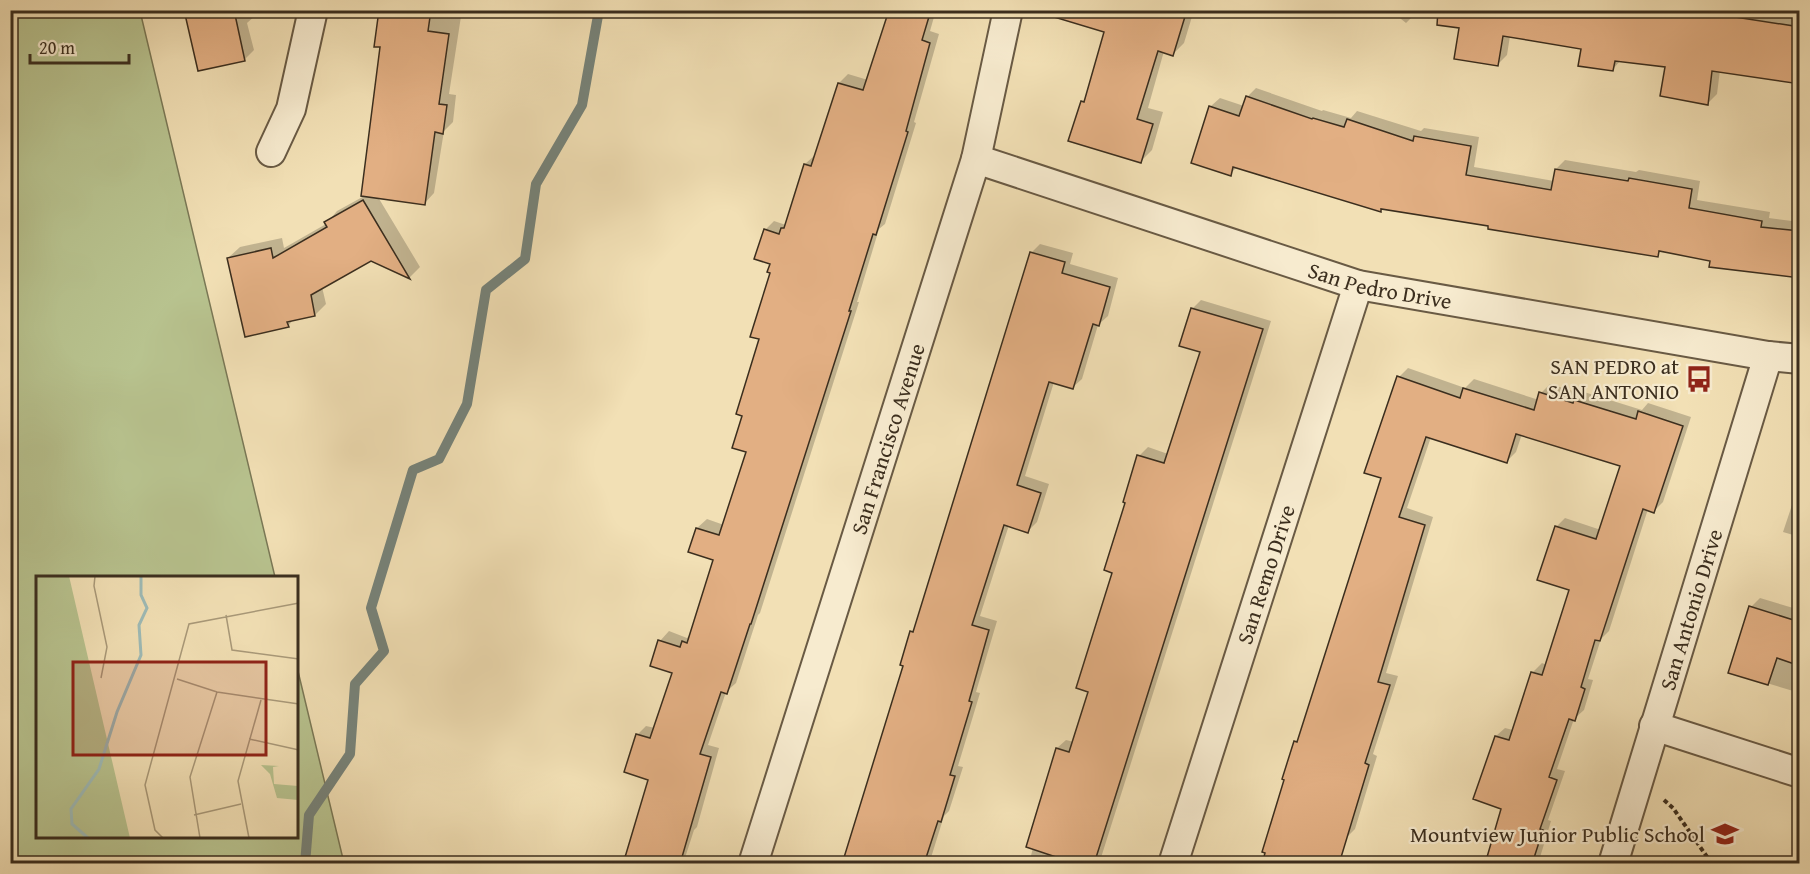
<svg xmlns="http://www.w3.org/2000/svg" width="1810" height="874" font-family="'Gentium Book Plus',serif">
	<rect width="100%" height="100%" fill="#f2e0b5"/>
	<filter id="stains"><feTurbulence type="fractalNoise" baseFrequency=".00333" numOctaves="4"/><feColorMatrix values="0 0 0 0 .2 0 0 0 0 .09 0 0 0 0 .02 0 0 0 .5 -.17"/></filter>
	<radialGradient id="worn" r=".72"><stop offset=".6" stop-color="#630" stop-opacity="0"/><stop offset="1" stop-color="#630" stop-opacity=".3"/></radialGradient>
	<!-- green -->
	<path fill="#b8c38f" stroke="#7a7856" stroke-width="1.5" d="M 10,11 L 140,11 L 275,577 L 38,577 L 38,836 L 297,836 L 297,667 L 344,863 L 11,863 Z"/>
	<!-- shadow -->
	<g fill="#0003">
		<path d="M 185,10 L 255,10 L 256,15 L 247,23 L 254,50 L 245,59 L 199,69 Z"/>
		<path d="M 380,10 L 462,10 L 449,94 L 456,95 L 453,122 L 444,131 L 434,193 L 424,204 L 378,197 L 420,267 L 409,278 L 371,259 L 322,287 L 326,304 L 315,315 L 294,319 L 288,326 L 228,258 L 240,247 L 282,238 L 284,248 L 326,224 L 337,211 L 366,195 L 382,46 Z"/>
		<path d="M 874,10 L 936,10 L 930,31 L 939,34 L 914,122 L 916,123 L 885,224 L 879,229 L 857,302 L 859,302 L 760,613 L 758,615 L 736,683 L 726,692 L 708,745 L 719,748 L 697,827 L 694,830 L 683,864 L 620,864 L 621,858 L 629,851 L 650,779 L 637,735 L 646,726 L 655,728 L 674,672 L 660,641 L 669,631 L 687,638 L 691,634 L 715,559 L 697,528 L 707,519 L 724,525 L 747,451 L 743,415 L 761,338 L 772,272 L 765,230 L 774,221 L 786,225 L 805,164 L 815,155 L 839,83 L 848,74 L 868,80 L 888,19 L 873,14 Z"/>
		<path d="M 1102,10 L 1194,10 L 1184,43 L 1173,54 L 1164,51 L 1148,108 L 1163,112 L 1152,150 L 1141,161 L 1082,102 L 1088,96 L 1106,31 Z"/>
		<path d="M 1390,10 L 1750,10 L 1800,18 L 1800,100 L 1793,99 L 1796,82 L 1720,70 L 1717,94 L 1708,103 L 1667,66 L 1621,60 L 1612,70 L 1582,48 L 1510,36 L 1507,55 L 1498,64 L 1461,22 L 1416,13 L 1406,23 Z"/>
		<path d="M 1256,88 L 1322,111 L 1323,110 L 1351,118 L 1357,111 L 1421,131 L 1424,128 L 1479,137 L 1474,167 L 1554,181 L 1556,169 L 1565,160 L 1636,172 L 1639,170 L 1700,181 L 1697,200 L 1770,212 L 1769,218 L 1800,222 L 1800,277 L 1662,250 L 1657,255 L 1490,225 L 1382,208 L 1380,210 L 1237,167 L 1230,174 L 1193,162 L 1211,106 L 1220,98 L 1244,106 L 1247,97 Z"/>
		<path d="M 1040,244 L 1073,253 L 1070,264 L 1118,278 L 1108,316 L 1098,325 L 1082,379 L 1073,387 L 1054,382 L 1025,476 L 1049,484 L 1037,522 L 1028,531 L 1009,525 L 980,616 L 997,621 L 976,692 L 980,693 L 958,766 L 963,767 L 949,811 L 944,816 L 929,864 L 843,864 L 905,665 L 911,632 L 916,627 L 1031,253 Z"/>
		<path d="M 1201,300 L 1271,321 L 1099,864 L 1029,864 L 1057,748 L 1066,740 L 1074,742 L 1090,691 L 1139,456 L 1148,447 L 1168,454 L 1202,351 L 1192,309 Z"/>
		<path d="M 1408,368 L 1465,388 L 1474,379 L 1539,400 L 1541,393 L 1550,384 L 1582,394 L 1584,392 L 1642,410 L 1648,403 L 1691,417 L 1663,502 L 1654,511 L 1648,509 L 1609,631 L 1601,639 L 1588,679 L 1593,680 L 1584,710 L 1574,719 L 1557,769 L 1565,771 L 1548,820 L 1551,821 L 1538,864 L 1483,864 L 1485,857 L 1490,852 L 1503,808 L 1496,736 L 1505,728 L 1513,730 L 1533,672 L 1542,663 L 1547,665 L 1570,589 L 1556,527 L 1565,518 L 1601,530 L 1622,465 L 1522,434 L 1516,452 L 1507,461 L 1431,437 L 1407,508 L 1433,517 L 1386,673 L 1398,676 L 1373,754 L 1377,756 L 1355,829 L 1346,838 L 1295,742 L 1301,736 L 1382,478 L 1399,377 Z"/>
		<path d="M 1800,494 L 1800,537 L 1783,532 L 1794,499 Z"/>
		<path d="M 1760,598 L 1800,610 L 1800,693 L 1730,672 L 1751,607 Z"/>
	</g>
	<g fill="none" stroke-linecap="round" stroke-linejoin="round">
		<!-- stream -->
		<path stroke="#76837a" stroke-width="10" d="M 305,864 L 309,815 L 350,754 L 355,684 L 384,651 L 371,608 L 413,470 L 439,459 L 467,404 L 486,290 L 525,259 L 536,184 L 582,105 L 599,10"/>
	</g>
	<!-- building -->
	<g fill="#e2af83" stroke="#3b2e1e" stroke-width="1.5">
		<path d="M 184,10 L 234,10 L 245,61 L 198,71 Z"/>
		<path d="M 379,10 L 431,10 L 428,31 L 449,34 L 439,104 L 447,105 L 443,134 L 435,132 L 425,205 L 361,196 L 380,47 L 374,47 Z"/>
		<path d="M 889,10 L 931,10 L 922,40 L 930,43 L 906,131 L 908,132 L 876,235 L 873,234 L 849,311 L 851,311 L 751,624 L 750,624 L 727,694 L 721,692 L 700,754 L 711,757 L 680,864 L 623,864 L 648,780 L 624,772 L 636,734 L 650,738 L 672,673 L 650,666 L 658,640 L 680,647 L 682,641 L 687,643 L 713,560 L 688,552 L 696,528 L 719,535 L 746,452 L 732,448 L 742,416 L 736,414 L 759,339 L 750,337 L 770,273 L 767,272 L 770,264 L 754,259 L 764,229 L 779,234 L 781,228 L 784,228 L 804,164 L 811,166 L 838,83 L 863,90 Z"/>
		<path d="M 1055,10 L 1187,10 L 1173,56 L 1158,51 L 1137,119 L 1153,124 L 1141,163 L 1068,141 L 1081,101 L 1084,102 L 1104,32 L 1054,17 Z"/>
		<path d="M 1438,10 L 1690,10 L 1800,27 L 1800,84 L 1712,71 L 1708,105 L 1660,96 L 1665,67 L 1615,61 L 1613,71 L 1578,66 L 1581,49 L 1503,36 L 1498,66 L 1454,59 L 1459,28 L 1437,25 Z"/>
		<path d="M 1246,96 L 1312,119 L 1313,118 L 1344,127 L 1347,119 L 1413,141 L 1414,136 L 1471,146 L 1466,175 L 1551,190 L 1555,169 L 1628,181 L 1629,178 L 1692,189 L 1689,208 L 1762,221 L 1761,227 L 1800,231 L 1800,278 L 1709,267 L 1710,261 L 1659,251 L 1658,257 L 1488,229 L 1488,226 L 1381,209 L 1381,212 L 1233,167 L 1231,176 L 1191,163 L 1209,106 L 1239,116 Z"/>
		<path d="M 363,200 L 410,279 L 371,261 L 311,295 L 315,316 L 287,322 L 289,327 L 245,337 L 227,258 L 271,248 L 273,258 L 327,227 L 324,222 Z"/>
		<path d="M 1030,252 L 1065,262 L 1062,273 L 1110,287 L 1099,326 L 1093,324 L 1073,389 L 1049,382 L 1017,485 L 1041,493 L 1028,533 L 1004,525 L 972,625 L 989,630 L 969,701 L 972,702 L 950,775 L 955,776 L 941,822 L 938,821 L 924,864 L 842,864 L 903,666 L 900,665 L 910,631 L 913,632 Z"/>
		<path d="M 1191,308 L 1263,329 L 1094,864 L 1057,864 L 1059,858 L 1026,847 L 1056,748 L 1069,752 L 1088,692 L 1076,688 L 1112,573 L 1104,570 L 1125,503 L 1123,502 L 1137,455 L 1164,463 L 1200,352 L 1179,346 Z"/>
		<path d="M 1397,376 L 1460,398 L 1463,388 L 1534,410 L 1539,392 L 1573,403 L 1574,400 L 1636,419 L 1638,411 L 1683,426 L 1654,513 L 1643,509 L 1600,641 L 1595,640 L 1581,687 L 1585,689 L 1575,721 L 1569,719 L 1549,777 L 1557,780 L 1540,829 L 1543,830 L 1532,864 L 1485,864 L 1501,809 L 1473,799 L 1495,736 L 1509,740 L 1531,672 L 1542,675 L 1569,590 L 1537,580 L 1555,526 L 1596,539 L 1620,466 L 1516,434 L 1507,463 L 1426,437 L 1399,517 L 1425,525 L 1378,682 L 1390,685 L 1365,763 L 1369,765 L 1339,864 L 1262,864 L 1265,853 L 1262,852 L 1284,780 L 1282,779 L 1294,741 L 1297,742 L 1381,478 L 1364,473 Z"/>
		<path d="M 1749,606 L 1800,622 L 1800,666 L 1777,658 L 1768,685 L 1728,673 Z"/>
	</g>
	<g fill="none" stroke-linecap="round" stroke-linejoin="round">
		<defs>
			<g id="minor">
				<path d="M 271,152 L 291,109 L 313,10"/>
				<path id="s1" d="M 976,159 L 1358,285 L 1768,356 L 1800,359"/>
				<path d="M 1654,726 L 1800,773"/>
				<path id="s2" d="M 753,864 L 976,159 L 1008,10"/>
				<path id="s3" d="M 1173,864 L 1358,285"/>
				<path id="s4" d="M 1613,864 L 1768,356"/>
			</g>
		</defs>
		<!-- minor casing -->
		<use href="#minor" stroke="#695a44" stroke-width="32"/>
		<!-- path -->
		<path stroke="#3b2e1e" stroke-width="4" stroke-dasharray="4.5 3" stroke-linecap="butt" d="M 1664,800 L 1673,808 L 1712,864"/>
		<!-- minor -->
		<use href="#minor" stroke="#f7ebcf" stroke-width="28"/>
	</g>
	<!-- icons -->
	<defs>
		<symbol id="bus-bare" viewBox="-9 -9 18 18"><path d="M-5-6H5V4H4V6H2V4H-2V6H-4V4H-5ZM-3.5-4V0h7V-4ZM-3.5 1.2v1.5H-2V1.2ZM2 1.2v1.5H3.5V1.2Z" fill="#8f2418" stroke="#f7ebcf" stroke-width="2.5" paint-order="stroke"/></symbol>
		<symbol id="school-bare" viewBox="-9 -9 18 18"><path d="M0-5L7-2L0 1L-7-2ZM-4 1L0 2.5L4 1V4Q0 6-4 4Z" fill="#8f2418" stroke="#f7ebcf" stroke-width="2.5" paint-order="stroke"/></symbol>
	</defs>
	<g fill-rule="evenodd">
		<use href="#bus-bare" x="1680" y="360" width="38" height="38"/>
		<use href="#school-bare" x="1706" y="815" width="38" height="38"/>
	</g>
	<g text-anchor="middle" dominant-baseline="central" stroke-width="4.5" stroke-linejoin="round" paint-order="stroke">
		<!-- street labels -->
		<g font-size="22" fill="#3b2e1e" stroke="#f7ebcf">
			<text stroke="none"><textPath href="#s1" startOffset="424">San Pedro Drive</textPath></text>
			<text stroke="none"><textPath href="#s2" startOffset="446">San Francisco Avenue</textPath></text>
			<text stroke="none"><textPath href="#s3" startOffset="304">San Remo Drive</textPath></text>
			<text stroke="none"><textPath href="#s4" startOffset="266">San Antonio Drive</textPath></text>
		</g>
		<!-- poi labels -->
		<g font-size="22" fill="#3b2e1e" stroke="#f7ebcf" text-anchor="end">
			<text x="1679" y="366">SAN PEDRO at<tspan x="1679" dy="25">SAN ANTONIO</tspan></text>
			<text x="1705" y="834">Mountview Junior Public School</text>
		</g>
	</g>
	<!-- overview -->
	<g transform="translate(36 576)">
		<rect width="262" height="262" fill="#f2e0b5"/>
		<path d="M 0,0 L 33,0 L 94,262 L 0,262 ZM 225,189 L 243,190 L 237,191 L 238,208 L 262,210 L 262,224 L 241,222 L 234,198 Z" fill="#b8c38f"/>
		<path fill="none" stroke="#9ebbb7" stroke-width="3" d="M 52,262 L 36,248 L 35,233 L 63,193 L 81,136 L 105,79 L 103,49 L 111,32 L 105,19 L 105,0"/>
		<path fill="none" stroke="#a99979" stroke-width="1.5" d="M 59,0 L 58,10 L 71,71 L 65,102M 190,39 L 196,74 L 263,83M 141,103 L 181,116 L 263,128M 213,163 L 263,174M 158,239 L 205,228M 127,262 L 119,254 L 109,209 L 153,48 L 263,27M 164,262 L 154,201 L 181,116M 213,262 L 202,205 L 225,124"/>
		<path fill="#8f2418" fill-opacity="0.15" stroke="#8f2418" stroke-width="3" d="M 37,86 L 230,86 L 230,179 L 37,179 Z"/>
		<rect width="262" height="262" fill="none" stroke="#3b2e1e" stroke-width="3"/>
	</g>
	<!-- margin -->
	<rect width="1810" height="874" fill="none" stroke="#f2e0b5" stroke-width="36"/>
	<rect x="12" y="12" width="1786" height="850" fill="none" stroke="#3b2e1e" stroke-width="3"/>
	<rect x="18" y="18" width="1774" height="838" fill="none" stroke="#3b2e1e" stroke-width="1.5"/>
	<!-- scale -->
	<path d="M30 54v9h99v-9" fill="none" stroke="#3b2e1e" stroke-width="3"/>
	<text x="39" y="54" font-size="18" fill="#3b2e1e" stroke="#f7ebcf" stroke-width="4.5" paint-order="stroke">20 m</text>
	<rect width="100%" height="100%" filter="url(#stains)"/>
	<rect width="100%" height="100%" fill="url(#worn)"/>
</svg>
